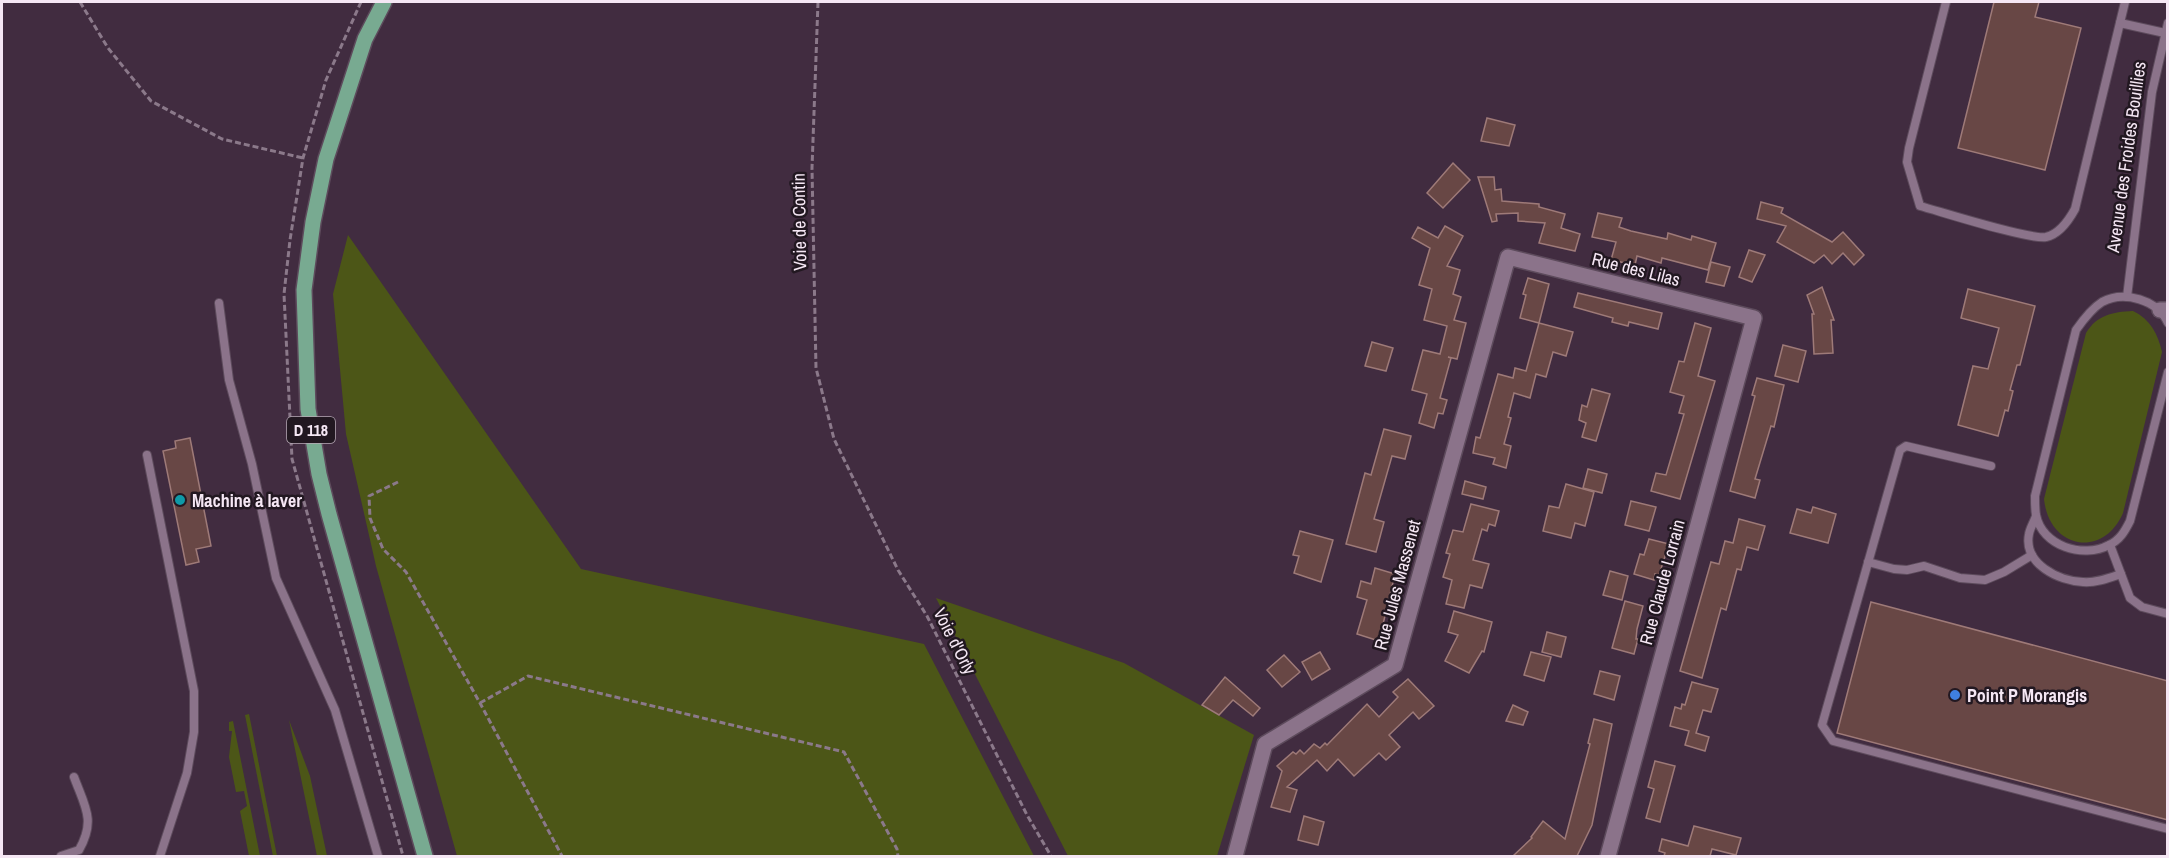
<svg xmlns="http://www.w3.org/2000/svg" width="2169" height="858" font-family="'Archivo Narrow',sans-serif">
	<rect width="100%" height="100%" fill="#412c40"/>
	<!-- green -->
	<g fill="#4c5617">
		<path d="M 348,235 L 581,569 L 924,644 L 1034,856 L 457,856 L 376,566 L 346,434 L 333,294 Z"/>
		<path d="M 2133,311 C 2150,319 2158,334 2162,352 L 2123,513 C 2103,559 2049,549 2044,499 L 2086,333 C 2097,315 2112,312 2133,311 Z"/>
		<path d="M 936,598 L 1124,663 L 1254,735 L 1217,856 L 1068,856 Z"/>
		<path d="M 249,714 L 277,856 L 273,856 L 245,715 Z"/>
		<path d="M 289,720 L 310,776 L 327,856 L 317,856 Z"/>
		<path d="M 233,721 L 260,856 L 249,856 L 240,811 L 247,806 L 244,791 L 236,792 L 229,757 L 232,731 L 229,731 L 229,722 Z"/>
	</g>
	<!-- building -->
	<g fill="#684745" stroke="#9e7a78" stroke-width="1.5">
		<path d="M 1994,2 L 2039,2 L 2035,17 L 2081,28 L 2045,170 L 1958,148 Z"/>
		<path d="M 1487,118 L 1515,125 L 1509,146 L 1481,141 Z"/>
		<path d="M 1453,163 L 1470,180 L 1443,208 L 1427,193 Z"/>
		<path d="M 1478,177 L 1494,177 L 1495,190 L 1501,189 L 1502,201 L 1539,204 L 1539,207 L 1565,214 L 1561,228 L 1580,234 L 1575,251 L 1539,243 L 1545,223 L 1518,221 L 1518,213 L 1496,214 L 1497,221 L 1492,222 Z"/>
		<path d="M 1761,202 L 1783,208 L 1781,213 L 1832,242 L 1843,232 L 1864,255 L 1854,265 L 1843,253 L 1832,264 L 1824,255 L 1814,263 L 1777,242 L 1786,226 L 1757,219 Z"/>
		<path d="M 1598,213 L 1622,218 L 1619,227 L 1631,231 L 1667,239 L 1668,233 L 1691,240 L 1692,236 L 1716,243 L 1708,270 L 1662,258 L 1661,263 L 1637,256 L 1635,265 L 1611,260 L 1616,242 L 1592,237 Z"/>
		<path d="M 1445,226 L 1463,236 L 1447,266 L 1460,270 L 1453,294 L 1461,297 L 1454,320 L 1466,323 L 1457,359 L 1448,357 L 1451,358 L 1440,398 L 1447,400 L 1443,414 L 1438,413 L 1434,428 L 1419,423 L 1427,394 L 1412,390 L 1423,350 L 1440,354 L 1447,326 L 1424,320 L 1432,289 L 1419,285 L 1430,248 L 1412,238 L 1418,227 L 1438,238 Z"/>
		<path d="M 1749,250 L 1765,255 L 1752,282 L 1739,277 Z"/>
		<path d="M 1711,262 L 1730,267 L 1724,286 L 1706,282 Z"/>
		<path d="M 1528,278 L 1549,284 L 1539,323 L 1520,318 L 1526,295 L 1523,294 Z"/>
		<path d="M 1822,287 L 1834,320 L 1831,320 L 1833,353 L 1814,354 L 1812,314 L 1814,314 L 1807,295 Z"/>
		<path d="M 1968,289 L 2035,306 L 2020,365 L 2017,365 L 2010,390 L 2013,391 L 2008,411 L 2005,410 L 1998,436 L 1958,425 L 1973,366 L 1988,369 L 1999,328 L 1961,318 Z"/>
		<path d="M 1578,293 L 1662,313 L 1658,329 L 1629,322 L 1628,326 L 1612,322 L 1613,318 L 1574,307 Z"/>
		<path d="M 1539,323 L 1573,332 L 1566,356 L 1553,352 L 1546,377 L 1536,374 L 1530,398 L 1514,393 L 1508,417 L 1511,418 L 1504,444 L 1511,446 L 1506,468 L 1493,464 L 1495,458 L 1473,453 L 1476,437 L 1480,438 L 1498,374 L 1513,378 L 1515,368 L 1526,371 Z"/>
		<path d="M 1695,323 L 1711,328 L 1698,376 L 1715,381 L 1680,499 L 1651,491 L 1656,473 L 1666,475 L 1684,414 L 1679,413 L 1684,396 L 1670,392 L 1679,361 L 1684,362 Z"/>
		<path d="M 1372,342 L 1393,348 L 1386,371 L 1365,366 Z"/>
		<path d="M 1783,345 L 1806,351 L 1798,382 L 1775,376 Z"/>
		<path d="M 1757,378 L 1784,385 L 1774,427 L 1771,426 L 1755,479 L 1760,480 L 1755,498 L 1730,491 L 1755,396 L 1752,395 Z"/>
		<path d="M 1592,389 L 1610,394 L 1596,441 L 1582,437 L 1586,423 L 1579,420 L 1582,405 L 1587,407 Z"/>
		<path d="M 1384,429 L 1411,436 L 1405,459 L 1392,456 L 1374,519 L 1384,522 L 1376,552 L 1346,544 L 1365,473 L 1371,475 Z"/>
		<path d="M 190,438 L 211,546 L 196,549 L 199,562 L 186,565 L 163,451 L 176,448 L 175,441 Z"/>
		<path d="M 1588,469 L 1607,474 L 1602,493 L 1583,488 Z"/>
		<path d="M 1465,481 L 1486,487 L 1483,499 L 1462,494 Z"/>
		<path d="M 1566,484 L 1594,492 L 1585,526 L 1575,523 L 1571,538 L 1543,531 L 1549,506 L 1559,508 Z"/>
		<path d="M 1631,501 L 1656,507 L 1649,531 L 1625,525 Z"/>
		<path d="M 1471,504 L 1499,511 L 1495,526 L 1489,524 L 1487,531 L 1482,529 L 1473,560 L 1489,564 L 1482,588 L 1470,585 L 1464,608 L 1446,604 L 1452,580 L 1443,577 L 1450,554 L 1446,553 L 1453,530 L 1463,532 Z"/>
		<path d="M 1813,507 L 1836,514 L 1828,543 L 1790,533 L 1797,509 L 1811,513 Z"/>
		<path d="M 1739,519 L 1765,526 L 1758,550 L 1747,547 L 1741,570 L 1737,569 L 1726,610 L 1721,608 L 1702,678 L 1680,671 L 1711,562 L 1719,564 L 1725,541 L 1733,543 Z"/>
		<path d="M 1300,531 L 1333,540 L 1321,582 L 1294,573 L 1299,556 L 1293,555 Z"/>
		<path d="M 1649,539 L 1669,544 L 1659,575 L 1655,574 L 1654,580 L 1634,574 L 1640,554 L 1644,555 Z"/>
		<path d="M 1375,568 L 1395,574 L 1379,641 L 1357,634 L 1367,600 L 1357,597 L 1361,581 L 1371,584 Z"/>
		<path d="M 1610,571 L 1628,576 L 1622,600 L 1603,595 Z"/>
		<path d="M 1625,601 L 1643,606 L 1637,629 L 1636,639 L 1638,639 L 1634,654 L 1612,648 Z"/>
		<path d="M 1871,602 L 2168,681 L 2168,820 L 1837,733 Z"/>
		<path d="M 1454,611 L 1492,622 L 1484,652 L 1482,651 L 1469,673 L 1445,661 L 1458,635 L 1448,632 Z"/>
		<path d="M 1547,632 L 1566,637 L 1561,657 L 1542,652 Z"/>
		<path d="M 1320,652 L 1330,669 L 1312,680 L 1302,662 Z"/>
		<path d="M 1531,652 L 1551,657 L 1544,681 L 1524,675 Z"/>
		<path d="M 1284,655 L 1300,672 L 1282,687 L 1267,670 Z"/>
		<path d="M 1600,671 L 1620,676 L 1614,700 L 1594,694 Z"/>
		<path d="M 1225,677 L 1260,708 L 1253,716 L 1233,700 L 1219,715 L 1202,705 Z"/>
		<path d="M 1408,679 L 1434,706 L 1419,719 L 1413,712 L 1389,735 L 1400,747 L 1386,760 L 1379,753 L 1354,776 L 1338,759 L 1327,771 L 1317,760 L 1287,787 L 1297,790 L 1290,812 L 1271,807 L 1282,771 L 1277,766 L 1293,752 L 1296,754 L 1300,750 L 1304,754 L 1314,744 L 1320,748 L 1325,743 L 1327,745 L 1367,704 L 1379,717 L 1398,697 L 1393,692 Z"/>
		<path d="M 1692,682 L 1718,689 L 1711,712 L 1703,710 L 1696,733 L 1709,737 L 1705,751 L 1685,745 L 1689,731 L 1670,726 L 1675,707 L 1681,709 L 1682,704 L 1685,705 Z"/>
		<path d="M 1513,705 L 1528,712 L 1523,725 L 1506,721 Z"/>
		<path d="M 1594,719 L 1612,724 L 1592,825 L 1577,856 L 1513,856 L 1532,838 L 1531,837 L 1543,821 L 1565,839 L 1590,744 L 1588,743 Z"/>
		<path d="M 1655,761 L 1675,766 L 1660,822 L 1646,818 L 1654,789 L 1648,787 Z"/>
		<path d="M 1304,816 L 1324,822 L 1318,845 L 1298,840 Z"/>
		<path d="M 1694,826 L 1741,838 L 1736,855 L 1712,849 L 1710,856 L 1664,856 L 1665,853 L 1659,851 L 1662,839 L 1688,846 Z"/>
	</g>
	<g fill="none" stroke-linecap="round" stroke-linejoin="round">
		<defs>
			<g id="service">
				<path d="M 1946,2 L 1909,148 L 1907,162 L 1920,206 C 1942,212 2029,240 2046,237 C 2060,234 2069,220 2075,209 L 2125,2"/>
				<path d="M 2120,23 L 2165,33"/>
				<path d="M 2127,297 L 2152,92 L 2168,23"/>
				<path d="M 219,303 L 229,380 L 252,464 L 276,578 L 335,710 L 378,856"/>
				<path d="M 2168,323 C 2158,300 2124,290 2102,302 C 2091,309 2083,320 2076,330 L 2035,496 C 2035,502 2035,509 2036,515 C 2042,546 2083,559 2109,545 C 2120,540 2125,531 2130,521 L 2168,372"/>
				<path d="M 147,455 L 194,691 L 194,732 L 187,773 L 160,856"/>
				<path d="M 1991,466 L 1906,446 L 1900,450 L 1822,725 L 1833,741 L 2168,829"/>
				<path d="M 2036,516 C 2034,522 2030,528 2029,534 C 2023,564 2059,581 2083,582 C 2096,583 2109,578 2121,574"/>
				<path d="M 2110,545 L 2130,598 L 2142,607 L 2168,614"/>
				<path d="M 1868,562 L 1894,569 L 1907,570 L 1924,566 L 1960,578 L 1985,580 L 2004,572 L 2032,555"/>
				<path d="M 61,856 L 79,850 C 96,820 85,807 74,777"/>
			</g>
			<g id="minor">
				<path d="M 2160,310 L 2168,310"/>
				<path d="M 1235,856 L 1265,744 L 1395,665 L 1508,257 L 1754,318 L 1608,856"/>
			</g>
			<path id="primary" d="M 384,2 L 365,39 L 326,159 L 313,222 L 304,290 L 308,409 L 319,474 L 329,514 L 425,856"/>
		</defs>
		<!-- service casing -->
		<use href="#service" stroke="#5d4b5c" stroke-width="10"/>
		<!-- minor casing -->
		<use href="#minor" stroke="#5d4b5c" stroke-width="18"/>
		<!-- primary casing -->
		<use href="#primary" stroke="#5d4b5c" stroke-width="18"/>
		<!-- path -->
		<g stroke="#8b798a" stroke-width="3" stroke-dasharray="6 3" stroke-linecap="butt">
			<path d="M 80,2 L 108,48 L 151,101 L 222,139 L 303,158"/>
			<path d="M 361,2 L 326,80 L 303,158 L 290,240 L 284,294 L 292,459 L 403,856"/>
			<path d="M 818,2 L 812,168 L 816,368 L 834,439 L 898,570 L 927,616 L 1027,815 L 1051,856"/>
			<path d="M 398,482 L 369,496 L 370,518 L 383,549 L 406,572 L 480,703 L 562,856"/>
			<path d="M 480,703 L 528,676 L 844,752 L 897,849 L 898,856"/>
		</g>
		<!-- service -->
		<use href="#service" stroke="#8b738a" stroke-width="8"/>
		<!-- minor -->
		<use href="#minor" stroke="#8b738a" stroke-width="15"/>
		<!-- primary -->
		<use href="#primary" stroke="#78aa91" stroke-width="15"/>
	</g>
	<!-- markers -->
	<circle fill="#0f9aa8" stroke="#221821" stroke-width="2" cx="180" cy="500" r="6"/>
	<circle fill="#3f7fe0" stroke="#221821" stroke-width="2" cx="1955" cy="695" r="6"/>
	<g text-anchor="middle" dominant-baseline="central" stroke-width="5" stroke-linejoin="round" paint-order="stroke">
		<!-- shield labels -->
		<rect fill="#221821" stroke="#b6a9b5" stroke-width="1.5" x="287" y="417" width="48" height="26" rx="4.5"/>
		<g font-size="16" font-weight="bold" fill="#f5e7f4">
			<text x="311" y="430">D 118</text>
		</g>
		<!-- street labels -->
		<g font-size="18" fill="#f5e7f4" stroke="#221821">
			<text transform="translate(2126 157) rotate(-82)">Avenue des Froides Bouillies</text>
			<text transform="translate(799 222) rotate(-91)">Voie de Contin</text>
			<text transform="translate(1636 269) rotate(14)">Rue des Lilas</text>
			<text transform="translate(1662 582) rotate(-75)">Rue Claude Lorrain</text>
			<text transform="translate(1397 585) rotate(-75)">Rue Jules Massenet</text>
			<text transform="translate(955 641) rotate(63)">Voie d'Orly</text>
		</g>
		<!-- poi labels -->
		<g font-size="18" font-weight="bold" fill="#f5e7f4" stroke="#221821" text-anchor="start">
			<text x="192" y="500">Machine à laver</text>
			<text x="1967" y="695">Point P Morangis</text>
		</g>
	</g>
	<!-- border -->
	<rect width="2169" height="858" fill="none" stroke="#f5e7f4" stroke-width="6"/>
</svg>
